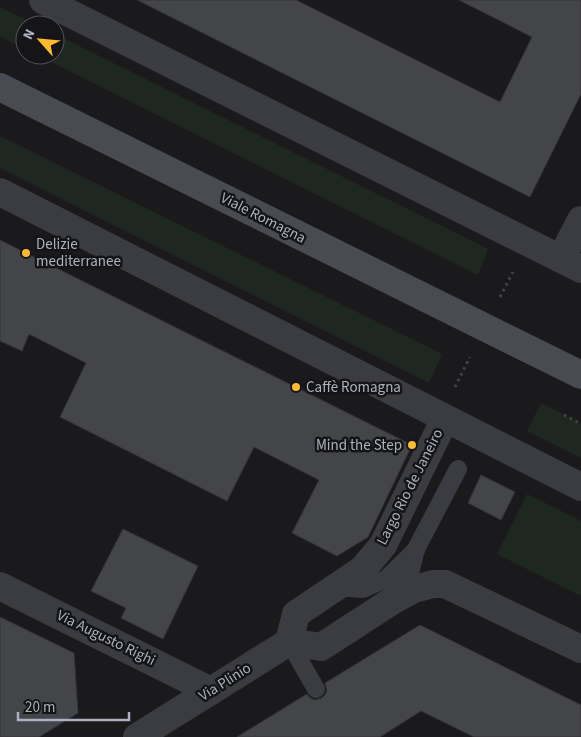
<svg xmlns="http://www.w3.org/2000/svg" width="581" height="737" font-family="'Source Sans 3',sans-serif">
	<rect width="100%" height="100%" fill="#1a1a1c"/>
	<!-- green -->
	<g fill="#1f2820">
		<path d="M 0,7 L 37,25 L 25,25 L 25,49 L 0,36 Z"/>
		<path d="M 55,34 L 488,249 L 478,275 L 37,55 L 55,55 Z"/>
		<path d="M 0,136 L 442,354 L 429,383 L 0,168 Z"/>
		<path d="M 541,403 L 581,423 L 581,458 L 527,431 Z"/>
		<path d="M 527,494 L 581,521 L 581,596 L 497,554 Z"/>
	</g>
	<!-- building -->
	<g fill="#444549" stroke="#343439">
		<path d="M 137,0 L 296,0 L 500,102 L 532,37 L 459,0 L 581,0 L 581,94 L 530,197 Z"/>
		<path d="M 0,240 L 412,445 L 368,537 L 337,556 L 292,533 L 319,480 L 254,447 L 227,501 L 60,417 L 86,363 L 29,334 L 22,351 L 0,341 Z"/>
		<path d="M 481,475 L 515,492 L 501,520 L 468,503 Z"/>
		<path d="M 123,529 L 198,566 L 163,639 L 121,618 L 126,608 L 91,591 Z"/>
		<path d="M 0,617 L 74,653 L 78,713 L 39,737 L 0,737 Z"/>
		<path d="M 420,625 L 581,705 L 581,737 L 474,737 L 421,711 L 380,737 L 237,737 L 307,694 L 310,698 L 315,700 L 322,698 L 325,695 L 327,690 L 325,683 Z"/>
	</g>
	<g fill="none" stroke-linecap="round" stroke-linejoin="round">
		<!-- path -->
		<g stroke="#404349" stroke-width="3" stroke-dasharray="2.5 4" stroke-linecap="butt">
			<path d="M 500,297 L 513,272"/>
			<path d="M 455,387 L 470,357"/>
			<path d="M 564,415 L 581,424"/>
		</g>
		<!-- service -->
		<g stroke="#3a3c42" stroke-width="18">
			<path d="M 336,587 L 363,589 L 386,579 L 416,550"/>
			<path d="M 396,595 L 409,577 L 416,549 L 458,469"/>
			<path d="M 289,642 L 316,689"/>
		</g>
		<!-- minor -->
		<g stroke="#3a3c42" stroke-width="28">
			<path d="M 43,0 L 581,269"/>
			<path d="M 0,192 L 581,487"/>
			<path d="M 561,259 L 581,220"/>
			<path d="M 0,586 L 211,691"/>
			<path d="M 289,642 L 321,647 L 392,601 L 414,589 L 433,584 L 445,584 L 581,649"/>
			<path d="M 289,642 L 296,614 L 363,569 L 383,545 L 445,419"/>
			<path d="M 137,737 L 289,642"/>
		</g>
		<!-- secondary -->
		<path stroke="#484b52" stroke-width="28" d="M 0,87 L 581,375"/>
	</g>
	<!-- markers -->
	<g fill="#ffba2f" stroke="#151517" stroke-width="2">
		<circle cx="26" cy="253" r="5"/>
		<circle cx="296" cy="387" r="5"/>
		<circle cx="412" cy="445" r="5"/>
	</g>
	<g text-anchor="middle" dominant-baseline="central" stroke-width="5" stroke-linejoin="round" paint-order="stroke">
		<!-- street labels -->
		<g font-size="15" fill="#abb1bd" stroke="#151517">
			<text transform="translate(263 218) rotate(27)">Viale Romagna</text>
			<text transform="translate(410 487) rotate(-63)">Largo Rio de Janeiro</text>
			<text transform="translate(106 638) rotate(26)">Via Augusto Righi</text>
			<text transform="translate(225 682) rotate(-32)">Via Plinio</text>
		</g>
		<!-- poi labels -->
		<g font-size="15" fill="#abb1bd" stroke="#151517" text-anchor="start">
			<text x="36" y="244">Delizie<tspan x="36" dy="17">mediterranee</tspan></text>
			<text x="306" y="387">Caffè Romagna</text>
			<text x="402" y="445" text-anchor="end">Mind the Step</text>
		</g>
	</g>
	<!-- north arrow -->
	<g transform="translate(40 40) rotate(297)"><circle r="24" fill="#151517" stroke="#515359"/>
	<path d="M0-4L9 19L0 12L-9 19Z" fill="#ffba2f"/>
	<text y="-8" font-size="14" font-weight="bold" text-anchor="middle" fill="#abb1bd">N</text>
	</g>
	<!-- scale -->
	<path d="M18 712v8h111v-8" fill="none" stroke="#abb1bd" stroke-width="2.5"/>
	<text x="25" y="712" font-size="15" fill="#abb1bd" stroke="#151517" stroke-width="4" paint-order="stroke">20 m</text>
</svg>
